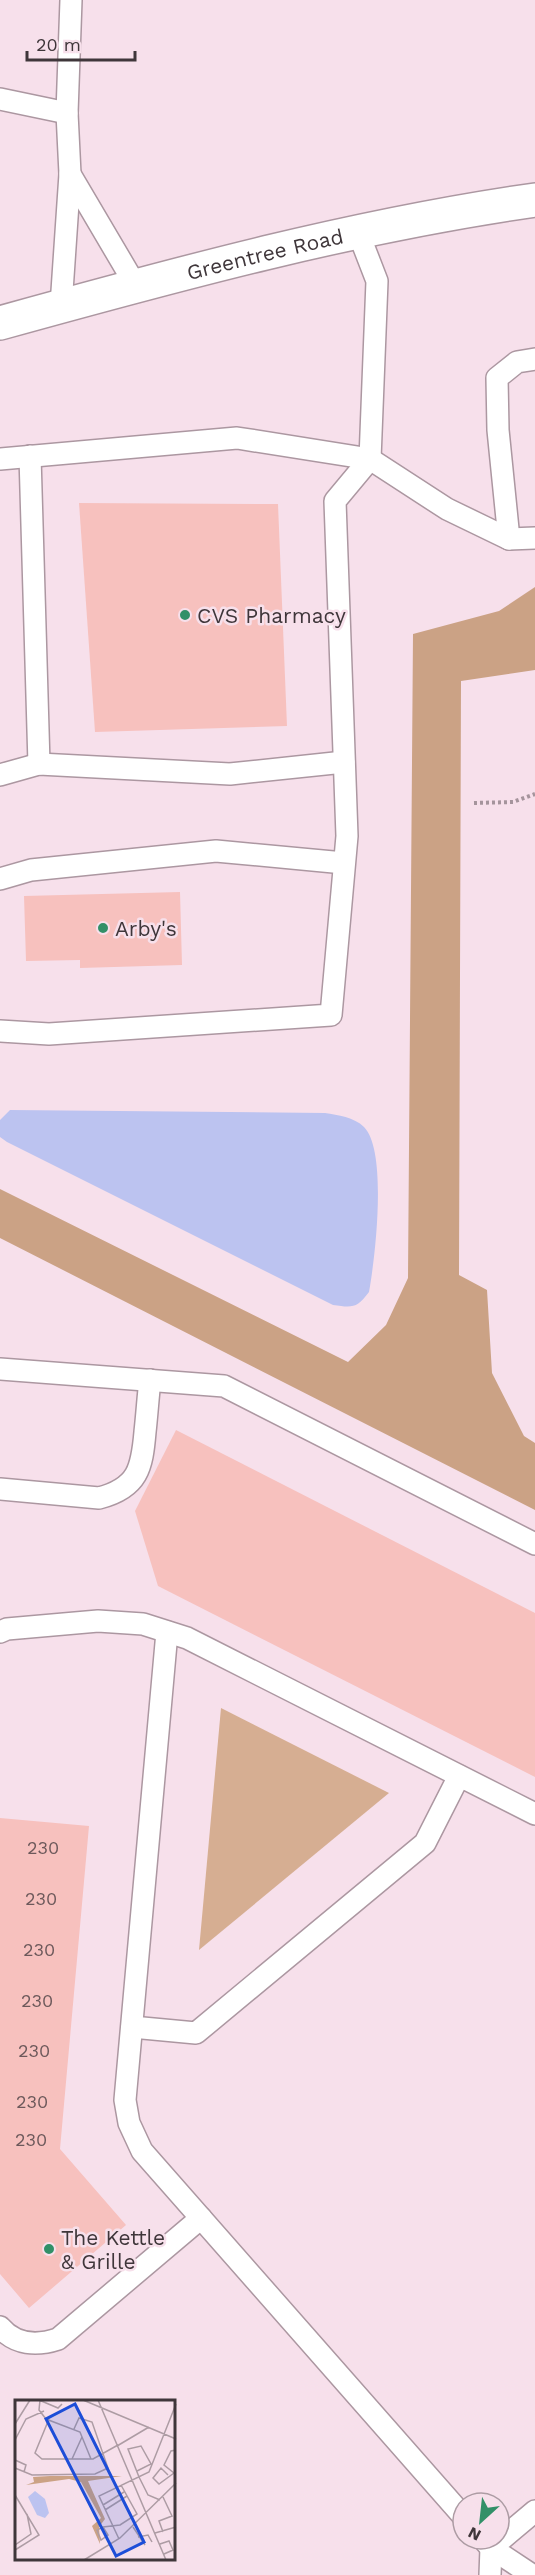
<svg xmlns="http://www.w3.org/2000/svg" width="535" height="2575" font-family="'Work Sans',sans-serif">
	<rect width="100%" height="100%" fill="#f7e0eb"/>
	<!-- green -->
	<path fill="#d6ae92" d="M 221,1708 L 389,1793 L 199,1950 Z"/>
	<!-- forest -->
	<path fill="#cba285" d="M 535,587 L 535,670 L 461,681 L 459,1275 L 487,1290 L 492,1373 L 524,1436 L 535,1443 L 535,1510 L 0,1238 L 0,1189 L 348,1362 L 386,1325 L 408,1278 L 413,634 L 499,611 Z"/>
	<!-- water -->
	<path fill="#bcc3f0" d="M 10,1110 L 325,1113 C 338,1115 354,1117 364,1127 C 388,1151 375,1259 369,1292 C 357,1308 353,1308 333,1305 L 7,1142 L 0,1137 L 0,1120 Z"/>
	<!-- building -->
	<g fill="#f7c1be">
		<path d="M 79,503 L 278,504 L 287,726 L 95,732 Z"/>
		<path d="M 180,892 L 182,965 L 80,968 L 80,960 L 26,961 L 24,896 Z"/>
		<path d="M 176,1430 L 535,1613 L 535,1777 L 158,1586 L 135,1511 Z"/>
		<path d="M 0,1818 L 89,1826 L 60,2149 L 126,2225 L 29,2308 L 0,2274 Z"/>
	</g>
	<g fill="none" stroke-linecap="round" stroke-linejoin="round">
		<defs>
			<g id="lane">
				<path d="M 0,99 L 67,113"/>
				<path d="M 70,174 L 136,286"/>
				<path d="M 61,306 L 70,174 L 67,113 L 71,0"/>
				<path d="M 30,456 L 39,764"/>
				<path d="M 0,459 L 237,438 L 370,459 L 447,509 L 509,539 L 535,538"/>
				<path d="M 509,539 L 498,430 L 497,378 L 517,362 L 535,359"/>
				<path d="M 0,775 L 39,764 L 230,774 L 344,762"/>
				<path d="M 0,879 L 31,870 L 216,851 L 344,863"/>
				<path d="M 0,1031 L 49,1034 L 331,1015 L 347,836 L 335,501 L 370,459 L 377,281 L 358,232"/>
				<path d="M 0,1369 L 224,1386 L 535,1544"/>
				<path d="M 0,1489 L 99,1498 C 138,1488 142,1468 145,1432 C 147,1414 148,1397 150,1380"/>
				<path d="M 0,1632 L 7,1629 L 98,1621 L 143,1624 L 187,1638 L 535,1814"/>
				<path d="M 167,1632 L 125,2100 L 129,2123 L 142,2151 L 463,2516"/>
				<path d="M 132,2027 L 196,2033 L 425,1843 L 459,1776"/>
				<path d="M 0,2327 C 15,2345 37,2346 58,2339 L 201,2218"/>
				<path d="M 483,2539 L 491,2548 L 532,2575"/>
				<path d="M 490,2575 L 491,2548 L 535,2511"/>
			</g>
			<g id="primary">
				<path id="s1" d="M 0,323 C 177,274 353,226 535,200"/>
			</g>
		</defs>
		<!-- lane casing -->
		<use href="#lane" stroke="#ac97a1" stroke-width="24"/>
		<!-- primary casing -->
		<use href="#primary" stroke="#ac97a1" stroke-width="36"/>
		<!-- path -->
		<path stroke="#a5949c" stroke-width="4" stroke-dasharray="3 3" stroke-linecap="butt" d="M 474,803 L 513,802 L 535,794"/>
		<!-- lane -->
		<use href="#lane" stroke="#fff" stroke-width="21"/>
		<!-- primary -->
		<use href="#primary" stroke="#fff" stroke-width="33"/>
	</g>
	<!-- markers -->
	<g fill="#329068" stroke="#f7e0eb" stroke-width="2">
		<circle cx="185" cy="615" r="6"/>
		<circle cx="103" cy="928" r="6"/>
		<circle cx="49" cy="2249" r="6"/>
	</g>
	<g text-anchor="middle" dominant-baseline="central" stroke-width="5" stroke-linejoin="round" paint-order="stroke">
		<!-- number labels -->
		<g font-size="18" fill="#6d595b">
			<text x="43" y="1847">230</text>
			<text x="41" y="1898">230</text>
			<text x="39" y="1949">230</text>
			<text x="37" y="2000">230</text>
			<text x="34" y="2050">230</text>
			<text x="32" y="2101">230</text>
			<text x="31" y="2139">230</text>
		</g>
		<!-- street labels -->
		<g font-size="21" fill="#3f363a" stroke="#f7e0eb">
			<text stroke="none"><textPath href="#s1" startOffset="274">Greentree Road</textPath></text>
		</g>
		<!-- poi labels -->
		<g font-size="21" fill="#3f363a" stroke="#f7e0eb" text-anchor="start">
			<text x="197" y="615">CVS Pharmacy</text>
			<text x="115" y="928">Arby's</text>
			<text x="61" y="2237">The Kettle<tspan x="61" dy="24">&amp; Grille</tspan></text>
		</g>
	</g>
	<!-- overview -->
	<g transform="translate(15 2400)">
		<rect width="160" height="160" fill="#f7e0eb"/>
		<path d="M 35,76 L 107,76 L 73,81 L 90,119 L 84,127 L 85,144 L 77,126 L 86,118 L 66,82 L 54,79 L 11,85 L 19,82 L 18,77 Z" fill="#cba285"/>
		<path d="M 20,91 L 30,99 L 34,113 L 30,118 L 22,115 L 13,97 Z" fill="#bcc3f0"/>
		<path fill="none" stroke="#ad9ca4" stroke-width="1.5" d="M 24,0 L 43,8 L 47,4M 25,0 L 24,10 L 31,19 L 65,32 L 76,59M 68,0 L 161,39M 83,0 L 151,160M 34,19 L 20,53 L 27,59 L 78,59 L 103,45M 0,24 L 15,0M 0,40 L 11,19 L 29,11M 102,46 L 134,27M 57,59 L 67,37M 0,60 L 11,65 L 9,72M 0,68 L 17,75 L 80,74 L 93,68 L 77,22 L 64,18 L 59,29M 122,71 L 136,64 L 126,46 L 113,49 L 124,77 L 133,95 L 145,100M 159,73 L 149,65 L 156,51 L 161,50M 153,75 L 146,68 L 138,78 L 144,84 L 159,73M 0,95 L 24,135 L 0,150M 88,105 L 109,92M 90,110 L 112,96M 88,127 L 93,135 L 86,140 L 82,130 L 88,127 L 105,125 L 122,114 L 106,85M 118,127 L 130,145M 148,132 L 144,121 L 157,116 L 148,97M 140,133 L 161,127M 123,137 L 133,135 L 137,142M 104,139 L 84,96 L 134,72 L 161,4M 145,144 L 154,141 L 158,150 L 149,154M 0,145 L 16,134 L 12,114M 69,160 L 105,138 L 161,83"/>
		<path fill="#1d4ed8" fill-opacity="0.15" stroke="#1d4ed8" stroke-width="3" d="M 60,4 L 129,142 L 101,156 L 31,19 Z"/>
		<rect width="160" height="160" fill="none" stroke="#3f363a" stroke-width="3"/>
	</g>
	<!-- north arrow -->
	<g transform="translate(481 2521) rotate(207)"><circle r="28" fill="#f7e0eb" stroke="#ad9ca4" stroke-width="1.5"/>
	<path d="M0-4.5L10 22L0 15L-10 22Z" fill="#329068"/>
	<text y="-9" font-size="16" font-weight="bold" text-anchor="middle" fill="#3f363a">N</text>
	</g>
	<!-- scale -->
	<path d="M27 51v9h108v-9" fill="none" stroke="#3f363a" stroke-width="3"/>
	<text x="36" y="51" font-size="18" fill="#3f363a" stroke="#f7e0eb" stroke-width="4.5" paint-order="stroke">20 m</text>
</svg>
